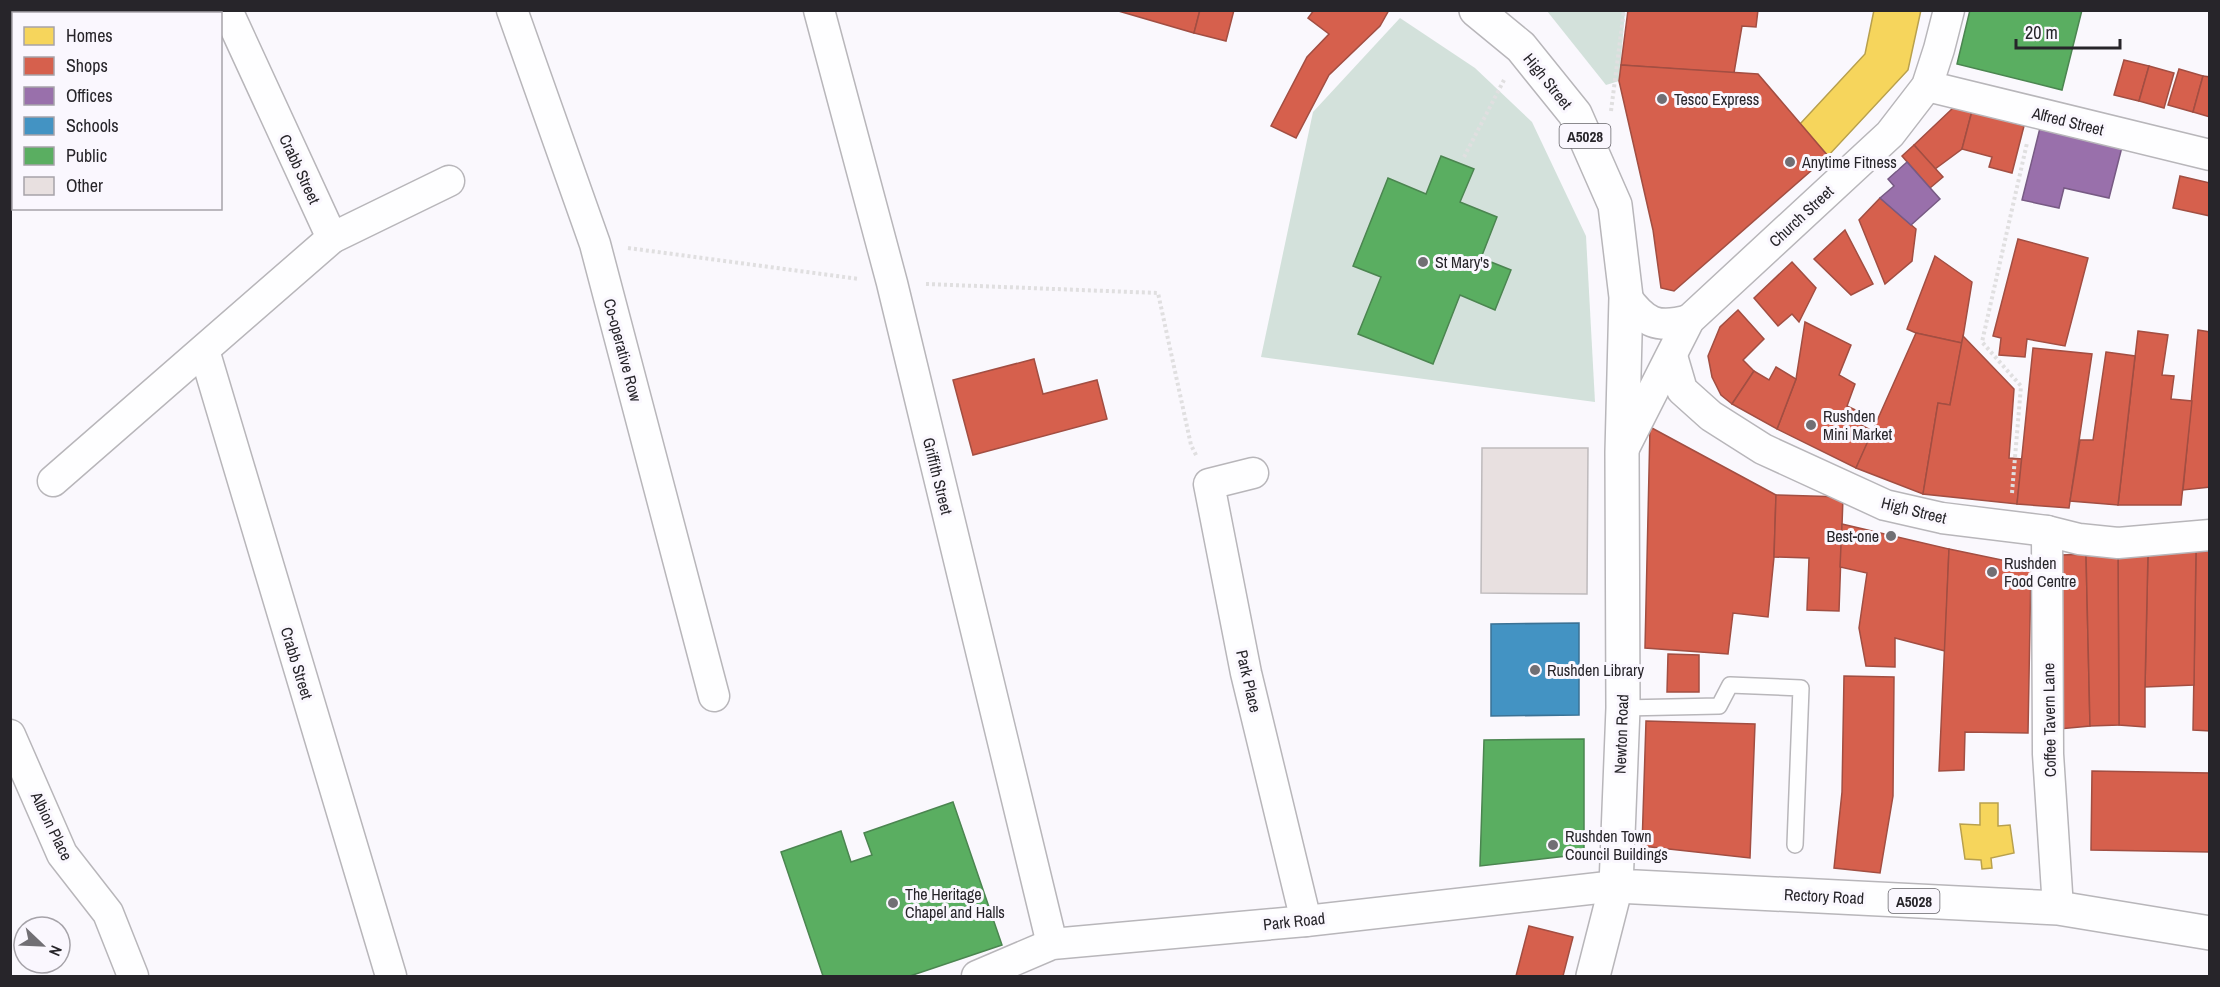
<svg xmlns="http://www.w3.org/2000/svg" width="2220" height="987" font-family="'Archivo Narrow',sans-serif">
	<rect width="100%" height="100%" fill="#faf8fd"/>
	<!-- green -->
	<g fill="#d3e1db">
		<path d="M 1547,11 L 1625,11 L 1619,81 L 1606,85 Z"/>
		<path d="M 1400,18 L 1475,68 L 1532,122 L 1586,236 L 1595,402 L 1261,357 L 1313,112 Z"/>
	</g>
	<!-- homes -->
	<g fill="#f6d55c" stroke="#b8a04d" stroke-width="1.5">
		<path d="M 1874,10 L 1921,10 L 1908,70 L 1828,156 L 1800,124 L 1865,54 Z"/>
		<path d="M 1980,803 L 1998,803 L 1998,826 L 2010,825 L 2014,853 L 1991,858 L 1992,868 L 1982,869 L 1981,860 L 1965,859 L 1960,824 L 1980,825 Z"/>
	</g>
	<!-- shops -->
	<g fill="#d6604d" stroke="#a24e42" stroke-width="1.5">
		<path d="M 1115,10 L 1200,10 L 1194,33 Z"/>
		<path d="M 1200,10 L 1234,10 L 1226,41 L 1194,33 Z"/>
		<path d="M 1314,10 L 1389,10 L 1380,26 L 1329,75 L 1296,138 L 1271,126 L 1307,57 L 1329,34 L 1308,18 Z"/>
		<path d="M 1628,10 L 1758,10 L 1756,27 L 1742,26 L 1734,73 L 1621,65 Z"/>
		<path d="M 2124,60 L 2149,66 L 2139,101 L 2114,95 Z"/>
		<path d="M 1621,65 L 1758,74 L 1828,156 L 1674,291 L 1661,288 L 1653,230 L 1619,81 Z"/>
		<path d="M 2149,66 L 2174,73 L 2164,108 L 2139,101 Z"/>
		<path d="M 2179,69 L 2203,76 L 2193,112 L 2168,105 Z"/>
		<path d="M 2203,76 L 2210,77 L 2210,117 L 2193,112 Z"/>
		<path d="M 1954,107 L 1972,111 L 1962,149 L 1935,169 L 1914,145 Z"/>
		<path d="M 1972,111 L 2024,126 L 2012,173 L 1989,167 L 1992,157 L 1962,149 Z"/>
		<path d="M 1914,145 L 1943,177 L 1930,188 L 1902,156 Z"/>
		<path d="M 2180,176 L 2210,183 L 2210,216 L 2173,208 Z"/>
		<path d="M 1880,198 L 1916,229 L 1912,261 L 1885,284 L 1859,220 Z"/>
		<path d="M 1845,230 L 1873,284 L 1851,295 L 1814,259 Z"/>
		<path d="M 2018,239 L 2088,258 L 2065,346 L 2027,339 L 2025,357 L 1999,355 L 2001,338 L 1993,336 Z"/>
		<path d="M 1935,256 L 1972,282 L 1962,343 L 1916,333 L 1907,329 Z"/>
		<path d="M 1792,262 L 1816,288 L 1799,322 L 1792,314 L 1778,326 L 1754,298 Z"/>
		<path d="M 1738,310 L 1764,339 L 1743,360 L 1754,371 L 1732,404 L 1721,395 L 1712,377 L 1708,356 L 1720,327 Z"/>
		<path d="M 1805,322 L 1851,345 L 1839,375 L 1855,384 L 1847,406 L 1864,414 L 1859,424 L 1873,431 L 1856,468 L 1777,429 L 1796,379 Z"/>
		<path d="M 2198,330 L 2210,332 L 2210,487 L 2183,490 Z"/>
		<path d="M 2138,331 L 2168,335 L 2162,375 L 2174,376 L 2171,399 L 2192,401 L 2181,505 L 2118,505 Z"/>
		<path d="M 1916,333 L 1962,343 L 1950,405 L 1938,403 L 1923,494 L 1856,468 Z"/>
		<path d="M 1963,336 L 2014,389 L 2009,458 L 2022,459 L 2017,504 L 1923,494 L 1938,403 L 1950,405 Z"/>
		<path d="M 2033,348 L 2092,354 L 2069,508 L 2017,504 Z"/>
		<path d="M 2106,352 L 2135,356 L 2118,505 L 2070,501 L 2080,440 L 2093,440 Z"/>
		<path d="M 1034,359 L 1043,394 L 1097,380 L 1107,419 L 973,455 L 953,380 Z"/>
		<path d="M 1776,367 L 1796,379 L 1777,429 L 1732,404 L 1754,371 L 1769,380 Z"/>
		<path d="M 1650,427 L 1776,495 L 1774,557 L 1768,617 L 1733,613 L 1728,654 L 1645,648 Z"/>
		<path d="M 1776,495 L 1843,497 L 1839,611 L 1807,610 L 1809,558 L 1774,557 Z"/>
		<path d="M 1842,524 L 1949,549 L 1945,651 L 1895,638 L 1895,667 L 1866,666 L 1859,628 L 1867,573 L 1840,567 Z"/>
		<path d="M 1949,549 L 2031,566 L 2028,733 L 1965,732 L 1964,770 L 1939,771 Z"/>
		<path d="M 2210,551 L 2210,731 L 2193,730 L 2196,552 Z"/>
		<path d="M 2196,552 L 2194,685 L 2145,687 L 2148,553 Z"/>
		<path d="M 2148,553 L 2145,687 L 2145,727 L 2119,725 L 2118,555 Z"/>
		<path d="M 2086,554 L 2090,726 L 2059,729 L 2062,555 Z"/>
		<path d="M 2086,554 L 2118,555 L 2119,725 L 2090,726 Z"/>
		<path d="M 1668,654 L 1699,655 L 1699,692 L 1667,692 Z"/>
		<path d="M 1844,676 L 1894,677 L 1893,796 L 1880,873 L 1834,868 L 1842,792 Z"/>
		<path d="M 1646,721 L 1755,724 L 1750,858 L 1642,846 Z"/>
		<path d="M 2092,771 L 2210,773 L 2210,852 L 2091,850 Z"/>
		<path d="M 1529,926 L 1573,937 L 1563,976 L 1516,976 Z"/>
	</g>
	<!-- offices -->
	<g fill="#9970ab" stroke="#775a84" stroke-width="1.5">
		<path d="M 2040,128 L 2122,147 L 2109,198 L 2064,188 L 2059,208 L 2022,200 Z"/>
		<path d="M 1907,162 L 1940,199 L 1911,225 L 1880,198 L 1894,186 L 1888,179 Z"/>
	</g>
	<!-- schools -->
	<path fill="#4393c3" stroke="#3b7295" stroke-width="1.5" d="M 1579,623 L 1579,715 L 1491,716 L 1491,624 Z"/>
	<!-- public -->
	<g fill="#5aae61" stroke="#4b8550" stroke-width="1.5">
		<path d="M 1970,10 L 2082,10 L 2062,90 L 1957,64 Z"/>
		<path d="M 1441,156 L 1474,169 L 1460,202 L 1497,217 L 1481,258 L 1511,270 L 1495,310 L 1460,295 L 1433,364 L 1358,334 L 1381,277 L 1353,266 L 1388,178 L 1426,194 Z"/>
		<path d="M 1584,739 L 1584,854 L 1480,866 L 1484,740 Z"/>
		<path d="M 953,802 L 1002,945 L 910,976 L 823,976 L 781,852 L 841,831 L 851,862 L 872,855 L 864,833 Z"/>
	</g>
	<!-- building -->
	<path fill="#e8e0e0" stroke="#bebabc" stroke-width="1.5" d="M 1482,448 L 1588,448 L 1587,594 L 1481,593 Z"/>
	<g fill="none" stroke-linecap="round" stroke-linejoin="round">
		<defs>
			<g id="service">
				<path d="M 26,10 L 29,14"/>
				<path d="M 1623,708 L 1719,706 L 1730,685 L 1801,688 L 1795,845"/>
			</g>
			<g id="minor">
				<path d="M 227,10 L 332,238"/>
				<path d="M 512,10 L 595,244 L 714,696"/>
				<path d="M 819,10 L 892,283 L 1052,944"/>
				<path d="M 1927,86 L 2210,155"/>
				<path d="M 1626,297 C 1645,323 1657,329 1689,320"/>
				<path d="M 204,350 L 391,976"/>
				<path d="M 1672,356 L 1682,390 L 1711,416 L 1763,449 L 1885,505 L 1942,518 L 2047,531 L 2079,539 L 2118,543 L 2210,535"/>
				<path d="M 1622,452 L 1689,320 L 1890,134 L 1927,86 L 1939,49 L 1949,10"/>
				<path d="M 1253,473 L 1209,484 L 1246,673 L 1306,921"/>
				<path d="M 53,481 L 332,238 L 449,181"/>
				<path d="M 2047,531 L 2048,754 L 2058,908"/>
				<path d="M 10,735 L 62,854 L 108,913 L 133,976"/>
				<path d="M 977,976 L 1052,944 L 1306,921 L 1616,886"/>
			</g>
			<path id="tertiary" d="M 1593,976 L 1616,886"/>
			<g id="primary">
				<path d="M 1476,10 L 1521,47 L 1575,114 L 1615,205 L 1626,297 L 1622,452 L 1623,708 L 1616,886 L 2058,908 L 2210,933"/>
				<path d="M 142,14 L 145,10"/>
				<path d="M 10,129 L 14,127"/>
			</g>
		</defs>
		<!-- service casing -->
		<use href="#service" stroke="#b8b6ba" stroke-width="18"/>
		<!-- minor casing -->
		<use href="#minor" stroke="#b8b6ba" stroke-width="33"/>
		<!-- tertiary casing -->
		<use href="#tertiary" stroke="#b8b6ba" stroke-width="36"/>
		<!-- primary casing -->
		<use href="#primary" stroke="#b8b6ba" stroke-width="36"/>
		<!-- path -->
		<g stroke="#e0dfe0" stroke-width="4" stroke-dasharray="3 3" stroke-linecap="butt">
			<path d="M 1611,111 L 1624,10"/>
			<path d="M 1464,157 L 1504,80"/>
			<path d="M 628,248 L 859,279"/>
			<path d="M 926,284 L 1158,293 L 1191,445 L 1197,457"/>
			<path d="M 2012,493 L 2021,386 L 1982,342 L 2027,143"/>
		</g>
		<!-- service -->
		<use href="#service" stroke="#fefeff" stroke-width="15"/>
		<!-- minor -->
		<use href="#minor" stroke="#fefeff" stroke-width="30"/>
		<!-- tertiary -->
		<use href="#tertiary" stroke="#fefeff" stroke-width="33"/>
		<!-- primary -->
		<use href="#primary" stroke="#fefeff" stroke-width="33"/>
	</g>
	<!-- markers -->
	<g fill="#716f74" stroke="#faf7fe" stroke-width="2">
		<circle cx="1662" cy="99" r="6"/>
		<circle cx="1790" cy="162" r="6"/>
		<circle cx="1423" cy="262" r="6"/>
		<circle cx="1811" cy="425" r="6"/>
		<circle cx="1891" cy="536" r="6"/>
		<circle cx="1992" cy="572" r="6"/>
		<circle cx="1535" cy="670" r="6"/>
		<circle cx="1553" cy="845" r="6"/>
		<circle cx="893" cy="903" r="6"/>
	</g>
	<g text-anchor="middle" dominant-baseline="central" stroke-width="6" stroke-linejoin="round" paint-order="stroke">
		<!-- shield labels -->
		<g fill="#faf7fe" stroke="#66646a" stroke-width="1.5">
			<rect x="1559.5" y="124" width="51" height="24" rx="4.5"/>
			<rect x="1888.5" y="889" width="51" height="24" rx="4.5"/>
		</g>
		<g font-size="15" font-weight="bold" fill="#27252a">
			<text x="1585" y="136">A5028</text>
			<text x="1914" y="901">A5028</text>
		</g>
		<!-- street labels -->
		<g font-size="16" fill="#27252a" stroke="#faf7fe">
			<text transform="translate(1548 81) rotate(51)">High Street</text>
			<text transform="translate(2068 121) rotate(14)">Alfred Street</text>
			<text transform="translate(300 169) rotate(65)">Crabb Street</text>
			<text transform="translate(1801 216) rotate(-43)">Church Street</text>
			<text transform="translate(623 350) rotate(75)">Co-operative Row</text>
			<text transform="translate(938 476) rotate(76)">Griffith Street</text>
			<text transform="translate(1914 510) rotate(14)">High Street</text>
			<text transform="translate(297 663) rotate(73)">Crabb Street</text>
			<text transform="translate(1249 681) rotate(77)">Park Place</text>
			<text transform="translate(2049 720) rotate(-91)">Coffee Tavern Lane</text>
			<text transform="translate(1621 734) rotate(-88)">Newton Road</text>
			<text transform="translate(52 826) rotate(64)">Albion Place</text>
			<text transform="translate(1824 896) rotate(3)">Rectory Road</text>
			<text transform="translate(1294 921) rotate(-6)">Park Road</text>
		</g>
		<!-- poi labels -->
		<g font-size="16" fill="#27252a" stroke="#faf7fe" text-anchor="start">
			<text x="1674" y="99">Tesco Express</text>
			<text x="1802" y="162">Anytime Fitness</text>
			<text x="1435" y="262">St Mary's</text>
			<text x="1823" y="416">Rushden<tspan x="1823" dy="18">Mini Market</tspan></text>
			<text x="1879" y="536" text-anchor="end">Best-one</text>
			<text x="2004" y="563">Rushden<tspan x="2004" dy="18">Food Centre</tspan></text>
			<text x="1547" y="670">Rushden Library</text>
			<text x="1565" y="836">Rushden Town<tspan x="1565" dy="18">Council Buildings</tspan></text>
			<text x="905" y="894">The Heritage<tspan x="905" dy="18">Chapel and Halls</tspan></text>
		</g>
	</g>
	<!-- border -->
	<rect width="2220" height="987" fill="none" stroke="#27252a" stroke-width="24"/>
	<!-- legend -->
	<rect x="12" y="12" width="210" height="198" fill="#faf7fe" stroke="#a6a3a9" stroke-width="1.5"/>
	<rect x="24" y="27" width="30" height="18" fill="#f6d55c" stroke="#a6a3a9" stroke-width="1.5"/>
	<text x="66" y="42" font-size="18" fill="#27252a">Homes</text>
	<rect x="24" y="57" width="30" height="18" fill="#d6604d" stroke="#a6a3a9" stroke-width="1.5"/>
	<text x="66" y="72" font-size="18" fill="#27252a">Shops</text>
	<rect x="24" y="87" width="30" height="18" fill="#9970ab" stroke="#a6a3a9" stroke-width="1.5"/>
	<text x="66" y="102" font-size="18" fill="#27252a">Offices</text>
	<rect x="24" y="117" width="30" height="18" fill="#4393c3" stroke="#a6a3a9" stroke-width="1.5"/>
	<text x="66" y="132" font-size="18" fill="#27252a">Schools</text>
	<rect x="24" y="147" width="30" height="18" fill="#5aae61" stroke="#a6a3a9" stroke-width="1.5"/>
	<text x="66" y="162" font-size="18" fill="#27252a">Public</text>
	<rect x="24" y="177" width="30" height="18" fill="#e8e0e0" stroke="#a6a3a9" stroke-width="1.5"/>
	<text x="66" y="192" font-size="18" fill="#27252a">Other</text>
	<!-- north arrow -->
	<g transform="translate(42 945) rotate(113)"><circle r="28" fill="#faf7fe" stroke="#a6a3a9" stroke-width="1.5"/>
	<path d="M0-4.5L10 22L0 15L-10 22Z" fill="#716f74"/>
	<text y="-9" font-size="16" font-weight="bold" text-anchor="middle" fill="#27252a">N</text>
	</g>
	<!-- scale -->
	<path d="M2016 39v9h104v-9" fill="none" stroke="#27252a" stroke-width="3"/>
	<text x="2025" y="39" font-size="18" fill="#27252a" stroke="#faf7fe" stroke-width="4.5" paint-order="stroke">20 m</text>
</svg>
